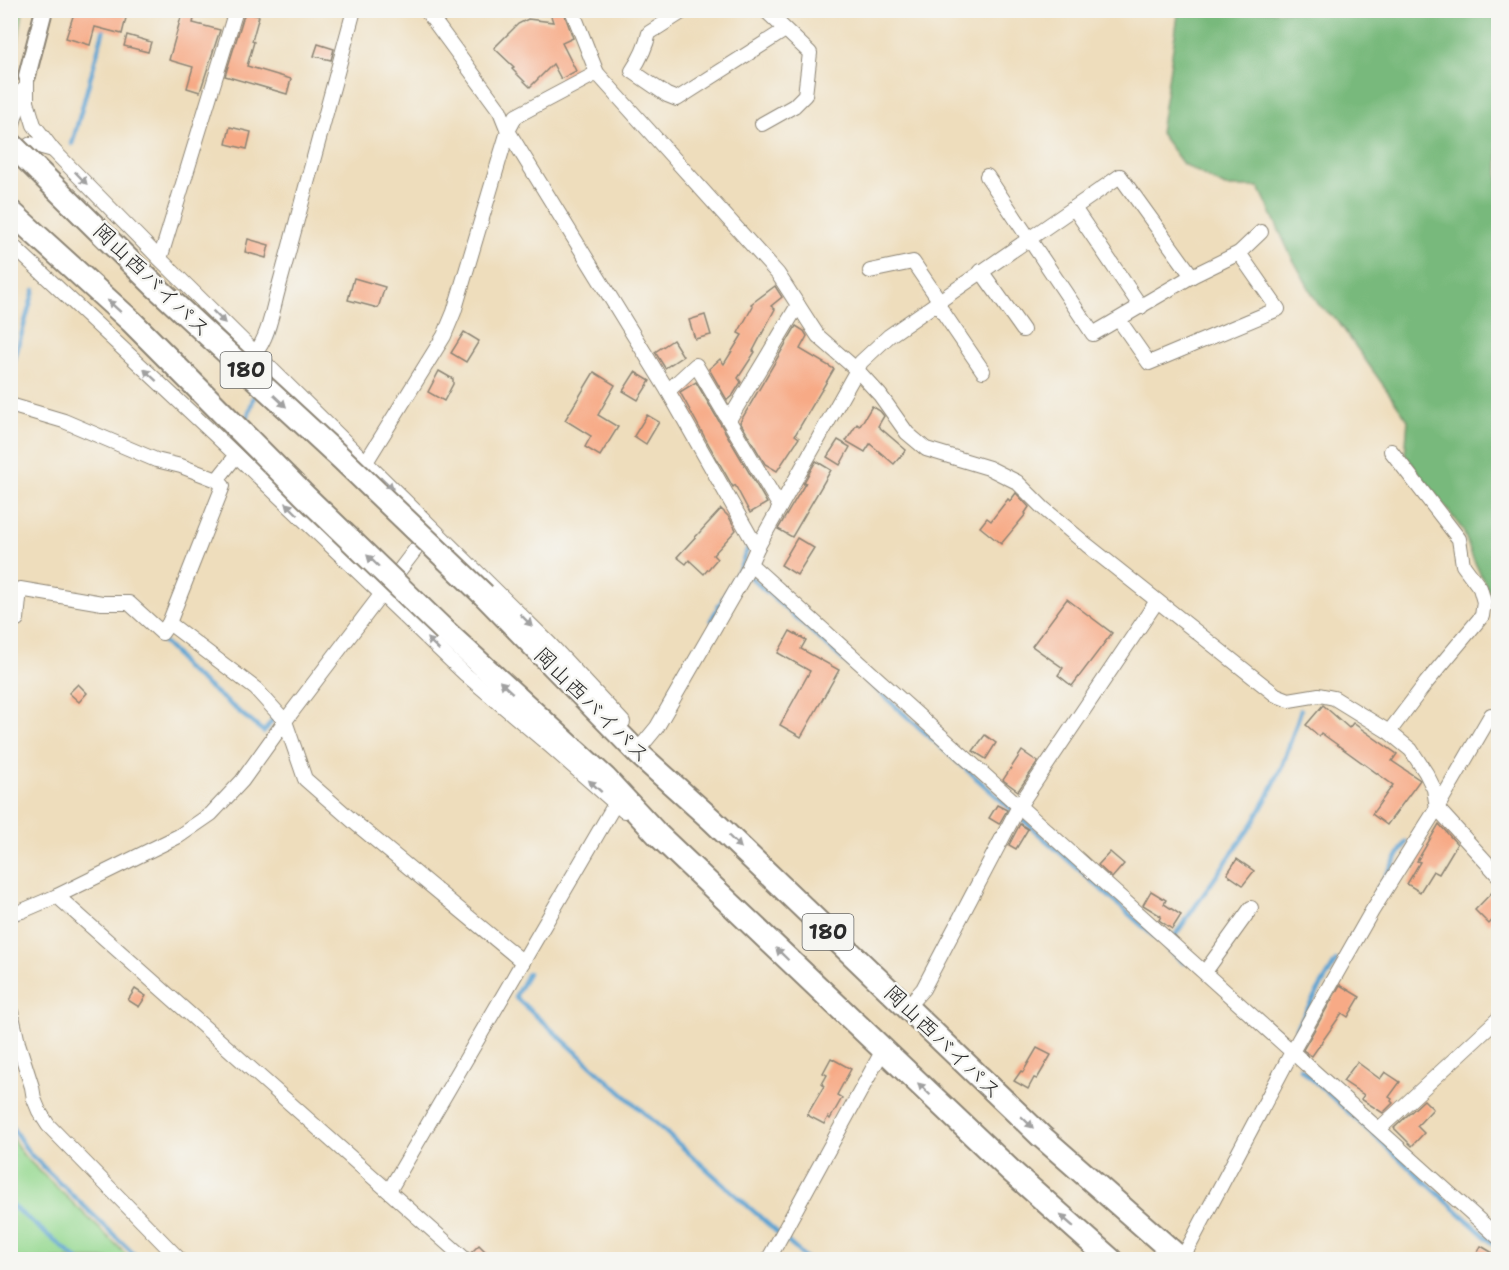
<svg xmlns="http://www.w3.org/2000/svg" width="1509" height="1270" font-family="'Shantell Sans','Klee One',sans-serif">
	<rect width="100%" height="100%" fill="#f6f6f2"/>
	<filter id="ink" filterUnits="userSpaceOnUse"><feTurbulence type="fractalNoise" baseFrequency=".0167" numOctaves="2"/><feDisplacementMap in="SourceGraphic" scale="12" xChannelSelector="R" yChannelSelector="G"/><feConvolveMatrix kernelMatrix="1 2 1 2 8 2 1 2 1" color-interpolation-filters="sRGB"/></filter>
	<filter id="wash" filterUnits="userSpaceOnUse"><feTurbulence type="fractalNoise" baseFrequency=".008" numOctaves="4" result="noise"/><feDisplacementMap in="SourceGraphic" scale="24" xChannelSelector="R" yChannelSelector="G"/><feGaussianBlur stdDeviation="1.35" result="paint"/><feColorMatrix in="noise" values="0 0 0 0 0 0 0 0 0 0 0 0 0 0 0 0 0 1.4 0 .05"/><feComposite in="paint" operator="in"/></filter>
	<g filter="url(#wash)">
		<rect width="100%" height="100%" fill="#eeddbc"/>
		<!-- green -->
		<g fill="#96d991" stroke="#60825e" stroke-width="1.5">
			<path d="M 17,11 L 23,11 L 18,43 L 11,76 L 11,35 Z"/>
			<path d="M 10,1135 L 24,1156 L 131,1259 L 11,1259 Z"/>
		</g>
		<!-- forest -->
		<path fill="#78b97b" stroke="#527253" stroke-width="1.5" d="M 1177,11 L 1498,11 L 1498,612 L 1472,556 L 1463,530 L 1405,455 L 1408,420 L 1337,320 L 1318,304 L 1290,254 L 1259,187 L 1225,187 L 1183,164 L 1160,133 L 1178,15 Z"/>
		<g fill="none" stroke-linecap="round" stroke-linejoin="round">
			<!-- stream -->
			<g stroke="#5ca3d2" stroke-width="4.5">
				<path d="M 72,144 L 105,25"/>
				<path d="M 272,338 L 275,326"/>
				<path d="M 10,375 L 34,290"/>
				<path d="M 245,425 L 256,390"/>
				<path d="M 740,568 L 1184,963"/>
				<path d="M 711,620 L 740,568 L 749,545"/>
				<path d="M 158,637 L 177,656 L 184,667 L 264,732 L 276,715"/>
				<path d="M 1378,889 L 1406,842"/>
				<path d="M 1174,937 L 1253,823 L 1268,796 L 1283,764 L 1301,710"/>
				<path d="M 528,973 L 515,997 L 808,1260"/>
				<path d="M 1296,1028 L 1336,961"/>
				<path d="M 1300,1068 L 1498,1248"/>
				<path d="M 10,1124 L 29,1153 L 140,1260"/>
				<path d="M 10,1204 L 78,1260"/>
			</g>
		</g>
		<g id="blocks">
			<!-- building -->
			<g fill="#f7aa86">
				<path d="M 75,10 L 128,10 L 122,34 L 95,27 L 90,45 L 66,38 Z"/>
				<path d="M 183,10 L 196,10 L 193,23 L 220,30 L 200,92 L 187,88 L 193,67 L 169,60 Z"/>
				<path d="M 549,10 L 563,10 L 573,38 L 562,43 L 576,71 L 561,79 L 553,64 L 530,87 L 512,69 L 514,67 L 494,48 L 518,24 L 528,19 L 553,22 Z"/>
				<path d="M 245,12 L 259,16 L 252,41 L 254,42 L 247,66 L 291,79 L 287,94 L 225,76 Z"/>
				<path d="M 127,35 L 151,42 L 148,52 L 124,46 Z"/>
				<path d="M 318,44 L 334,49 L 331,60 L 314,56 Z"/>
				<path d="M 230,127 L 251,132 L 247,149 L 226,144 Z"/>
				<path d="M 248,239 L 269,245 L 266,258 L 245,252 Z"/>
				<path d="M 354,278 L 385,287 L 378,308 L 348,300 Z"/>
				<path d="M 775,286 L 782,297 L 771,306 L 775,309 L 753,351 L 755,352 L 738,378 L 741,382 L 733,395 L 727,400 L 709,369 L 720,359 L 724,364 L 742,335 L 738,333 L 753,306 L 751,304 Z"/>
				<path d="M 705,315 L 711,335 L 695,339 L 689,320 Z"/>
				<path d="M 796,326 L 804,331 L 807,336 L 800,349 L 834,369 L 795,435 L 799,438 L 777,471 L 765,464 L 740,422 Z"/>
				<path d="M 464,332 L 479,341 L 466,362 L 451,353 Z"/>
				<path d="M 673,340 L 683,356 L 665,368 L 655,352 Z"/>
				<path d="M 439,371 L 453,379 L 453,384 L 444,401 L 428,392 Z"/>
				<path d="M 594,372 L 615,385 L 598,415 L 618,427 L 600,456 L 585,447 L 591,436 L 565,420 Z"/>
				<path d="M 635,372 L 650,381 L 638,400 L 623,391 Z"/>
				<path d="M 696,382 L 767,503 L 750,513 L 735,485 L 733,487 L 709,445 L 680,392 Z"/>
				<path d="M 872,406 L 880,411 L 884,416 L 878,426 L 906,450 L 894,464 L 870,444 L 865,452 L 846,441 L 857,424 L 860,426 Z"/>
				<path d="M 647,415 L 659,422 L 646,444 L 634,436 Z"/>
				<path d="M 838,440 L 850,447 L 840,465 L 827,457 Z"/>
				<path d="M 816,461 L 831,470 L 792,537 L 778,529 L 806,482 L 803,484 Z"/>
				<path d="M 1016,493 L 1029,507 L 1025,513 L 1026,514 L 1001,544 L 980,527 L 987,518 L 991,521 L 1008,499 L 1010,501 Z"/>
				<path d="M 721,509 L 729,517 L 736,530 L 713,555 L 717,559 L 704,574 L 689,560 L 686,564 L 677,557 Z"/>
				<path d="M 797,538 L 814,548 L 797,575 L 781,565 Z"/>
				<path d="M 1067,599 L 1112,633 L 1072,686 L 1058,675 L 1063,668 L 1032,646 Z"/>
				<path d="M 790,631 L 806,640 L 801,649 L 839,670 L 801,737 L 780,725 L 810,671 L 778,653 Z"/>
				<path d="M 78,684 L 87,693 L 79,702 L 69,693 Z"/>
				<path d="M 1323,705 L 1349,728 L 1353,723 L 1397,754 L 1392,761 L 1420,780 L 1387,825 L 1372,814 L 1393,785 L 1321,733 L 1319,736 L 1306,725 Z"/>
				<path d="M 985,735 L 996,743 L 986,759 L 973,751 Z"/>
				<path d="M 1022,751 L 1038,762 L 1018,791 L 1003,780 Z"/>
				<path d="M 997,805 L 1007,810 L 999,824 L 989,818 Z"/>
				<path d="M 1020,824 L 1028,829 L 1016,849 L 1009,845 Z"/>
				<path d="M 1439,824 L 1457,844 L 1439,874 L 1433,871 L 1420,892 L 1407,884 L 1420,862 L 1417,861 Z"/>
				<path d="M 1110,852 L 1124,864 L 1112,878 L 1098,865 Z"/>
				<path d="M 1237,859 L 1254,871 L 1243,885 L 1227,874 Z"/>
				<path d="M 1498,886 L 1498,914 L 1489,924 L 1475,910 Z"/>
				<path d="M 1151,891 L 1166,900 L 1164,904 L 1181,915 L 1172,929 L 1159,920 L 1161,916 L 1143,905 Z"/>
				<path d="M 1340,985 L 1360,997 L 1348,1017 L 1342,1013 L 1312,1056 L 1303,1050 Z"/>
				<path d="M 135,989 L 146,996 L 139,1007 L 128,1000 Z"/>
				<path d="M 1037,1048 L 1051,1055 L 1037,1079 L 1034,1078 L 1028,1089 L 1014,1081 L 1021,1071 L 1023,1072 Z"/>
				<path d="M 831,1058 L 851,1069 L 837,1095 L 842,1098 L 830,1119 L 828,1117 L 824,1124 L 807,1115 L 824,1086 L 822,1084 L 827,1075 L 823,1073 Z"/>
				<path d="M 1357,1062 L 1380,1079 L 1385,1072 L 1400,1082 L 1389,1097 L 1392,1099 L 1391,1101 L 1393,1103 L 1383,1113 L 1361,1099 L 1364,1095 L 1343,1081 Z"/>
				<path d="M 1424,1100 L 1433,1109 L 1417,1126 L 1424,1133 L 1412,1146 L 1394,1128 Z"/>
				<path d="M 479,1245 L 494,1260 L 475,1260 L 471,1253 Z"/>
				<path d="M 1481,1246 L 1498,1256 L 1498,1260 L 1473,1260 Z"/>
			</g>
		</g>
	</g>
	<g filter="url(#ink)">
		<use href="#blocks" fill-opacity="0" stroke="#8c8474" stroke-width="1.5"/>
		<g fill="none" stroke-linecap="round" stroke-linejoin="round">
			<defs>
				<g id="minor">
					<path d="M 426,10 L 500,111 L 508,131 L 668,391 L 757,548"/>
					<path d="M 572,10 L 597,73 L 778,274 L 818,336 L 857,370 L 880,395 L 907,433 L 926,449 L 989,468 L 1017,482 L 1043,508 L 1087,545 L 1276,695 L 1289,700 L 1319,695 L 1334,698 L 1389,732 L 1411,750 L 1426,773 L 1434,789 L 1437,808 L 1498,875"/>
					<path d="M 685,10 L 649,33 C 646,47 640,59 632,71 L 667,95 L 677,99 L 785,30"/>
					<path d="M 27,76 L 27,102 L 34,125 L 53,150 L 160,259 L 550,644 L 623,722"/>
					<path d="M 762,124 L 794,106 L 805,95 L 810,53 L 765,10"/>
					<path d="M 10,134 L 23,90"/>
					<path d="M 15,154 L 31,144 L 53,150"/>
					<path d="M 987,176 L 1093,334 L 1192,276"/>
					<path d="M 1074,208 L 1141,307"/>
					<path d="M 10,243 L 217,437 L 465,674 L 550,746 L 624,811"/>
					<path d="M 160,259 L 236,10"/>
					<path d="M 870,271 L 913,262 L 939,300"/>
					<path d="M 981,271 L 1023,330"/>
					<path d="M 936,302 L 983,371"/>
					<path d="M 1119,320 L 1149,363 L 1278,309 L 1239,253"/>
					<path d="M 255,353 C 268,339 273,308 278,290 L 354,10"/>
					<path d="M 668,391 L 696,365 L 780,507"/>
					<path d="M 10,405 L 64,421 L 156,460 L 181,466 L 217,480 L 223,486 L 169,623 L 162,633 L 129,603 L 102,603 L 20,589 L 17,619 L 10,619"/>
					<path d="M 729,420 L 798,305"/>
					<path d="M 366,462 L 444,336 L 454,312 L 501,154 L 508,131 L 516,116 L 597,73"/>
					<path d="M 217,480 L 236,456"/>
					<path d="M 750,564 L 1498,1237"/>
					<path d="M 169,623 L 256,689 L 285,721 L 305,779 L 354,822 L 523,962"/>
					<path d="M 1389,732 L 1426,683 L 1482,616 L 1484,602 L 1480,588 L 1463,565 L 1459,539 L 1391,451"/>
					<path d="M 643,744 L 657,727 L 747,571 L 757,548 L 857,370 L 861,362 L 889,336 L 1120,176 L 1192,276 L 1239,253 L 1261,232"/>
					<path d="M 57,896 L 466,1260"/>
					<path d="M 10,914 L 22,911 L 57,896 L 179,836 L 211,814 L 242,781 L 285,721 L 428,533"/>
					<path d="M 1205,972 L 1251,908"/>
					<path d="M 10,1007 L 18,1043 L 32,1087 L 34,1099 L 39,1111 L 48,1125 L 180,1260"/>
					<path d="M 907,1007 L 923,989 L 1019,806 L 1157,601"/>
					<path d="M 1379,1129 L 1498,1019"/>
					<path d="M 389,1191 L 615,804"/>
					<path d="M 768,1260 L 883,1050"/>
					<path d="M 1180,1260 L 1189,1246 L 1293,1050 L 1372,911 L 1437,808 L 1491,715 L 1498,720"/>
				</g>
				<path id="tertiary" d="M 27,76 L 44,10"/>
				<g id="trunk">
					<path d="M 484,595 L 639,754 L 712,820 L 1041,1136 L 1182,1260"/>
					<path d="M 445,631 L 605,778 L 658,835 L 1010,1170 L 1111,1260"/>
				</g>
			</defs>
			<!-- minor casing -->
			<use href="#minor" stroke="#8c8474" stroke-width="16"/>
			<!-- tertiary casing -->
			<use href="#tertiary" stroke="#8c8474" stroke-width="20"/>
			<!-- trunk casing -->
			<use href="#trunk" stroke="#8c8474" stroke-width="26"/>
			<!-- minor -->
			<use href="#minor" stroke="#fff" stroke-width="14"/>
			<!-- tertiary -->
			<use href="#tertiary" stroke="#fff" stroke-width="16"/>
			<!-- trunk -->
			<use href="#trunk" stroke="#fff" stroke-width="22"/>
			<defs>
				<g id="trunk-bridge">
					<path d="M 10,143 L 155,286 L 342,459 L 484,595"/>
					<path d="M 10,211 L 131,321 L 305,496 L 445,631"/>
				</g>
			</defs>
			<!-- trunk-bridge casing -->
			<use href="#trunk-bridge" stroke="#8c8474" stroke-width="26" stroke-linecap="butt"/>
			<!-- trunk-bridge -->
			<use href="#trunk-bridge" stroke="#fff" stroke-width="22"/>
		</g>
		<!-- one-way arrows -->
		<defs><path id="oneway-solid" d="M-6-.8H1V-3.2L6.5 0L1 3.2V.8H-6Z" transform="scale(1.5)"/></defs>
		<g fill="#a0a0a0">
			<use href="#oneway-solid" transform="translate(81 178) rotate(46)"/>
			<use href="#oneway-solid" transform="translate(114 306) rotate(-138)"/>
			<use href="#oneway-solid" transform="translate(219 317) rotate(45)"/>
			<use href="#oneway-solid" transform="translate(150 375) rotate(-137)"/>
			<use href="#oneway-solid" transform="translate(280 401) rotate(43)"/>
			<use href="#oneway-solid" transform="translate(387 483) rotate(44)"/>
			<use href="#oneway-solid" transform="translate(292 509) rotate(-136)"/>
			<use href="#oneway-solid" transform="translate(373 561) rotate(-136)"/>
			<use href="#oneway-solid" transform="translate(526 620) rotate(45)"/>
			<use href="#oneway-solid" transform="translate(433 644) rotate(-136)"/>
			<use href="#oneway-solid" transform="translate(506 687) rotate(-137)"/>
			<use href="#oneway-solid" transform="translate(595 786) rotate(-138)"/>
			<use href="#oneway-solid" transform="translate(735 842) rotate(44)"/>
			<use href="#oneway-solid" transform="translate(782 954) rotate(-136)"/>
			<use href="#oneway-solid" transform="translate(924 1089) rotate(-136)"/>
			<use href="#oneway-solid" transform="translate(1027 1122) rotate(44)"/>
			<use href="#oneway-solid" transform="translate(1067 1221) rotate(-139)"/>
		</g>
	</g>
	<g text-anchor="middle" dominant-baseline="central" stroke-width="5" stroke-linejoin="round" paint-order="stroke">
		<!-- shield labels -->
		<g fill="#f6f6f2" stroke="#686867" stroke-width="1.5">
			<rect x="220.5" y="352" width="51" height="36" rx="4.5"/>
			<rect x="802.5" y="914" width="51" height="36" rx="4.5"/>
		</g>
		<g font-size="21" font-weight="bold" fill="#2b2b2b">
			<text x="246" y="370">180</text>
			<text x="828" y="932">180</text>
		</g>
		<!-- street labels -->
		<g font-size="22" fill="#2b2b2b" stroke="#f6f6f2">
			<text transform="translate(152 280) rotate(44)">岡山西バイパス</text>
			<text transform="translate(592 705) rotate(45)">岡山西バイパス</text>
			<text transform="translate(943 1042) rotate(44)">岡山西バイパス</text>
		</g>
	</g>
	<!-- margin -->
	<rect width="1509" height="1270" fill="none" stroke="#f6f6f2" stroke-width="36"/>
</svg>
